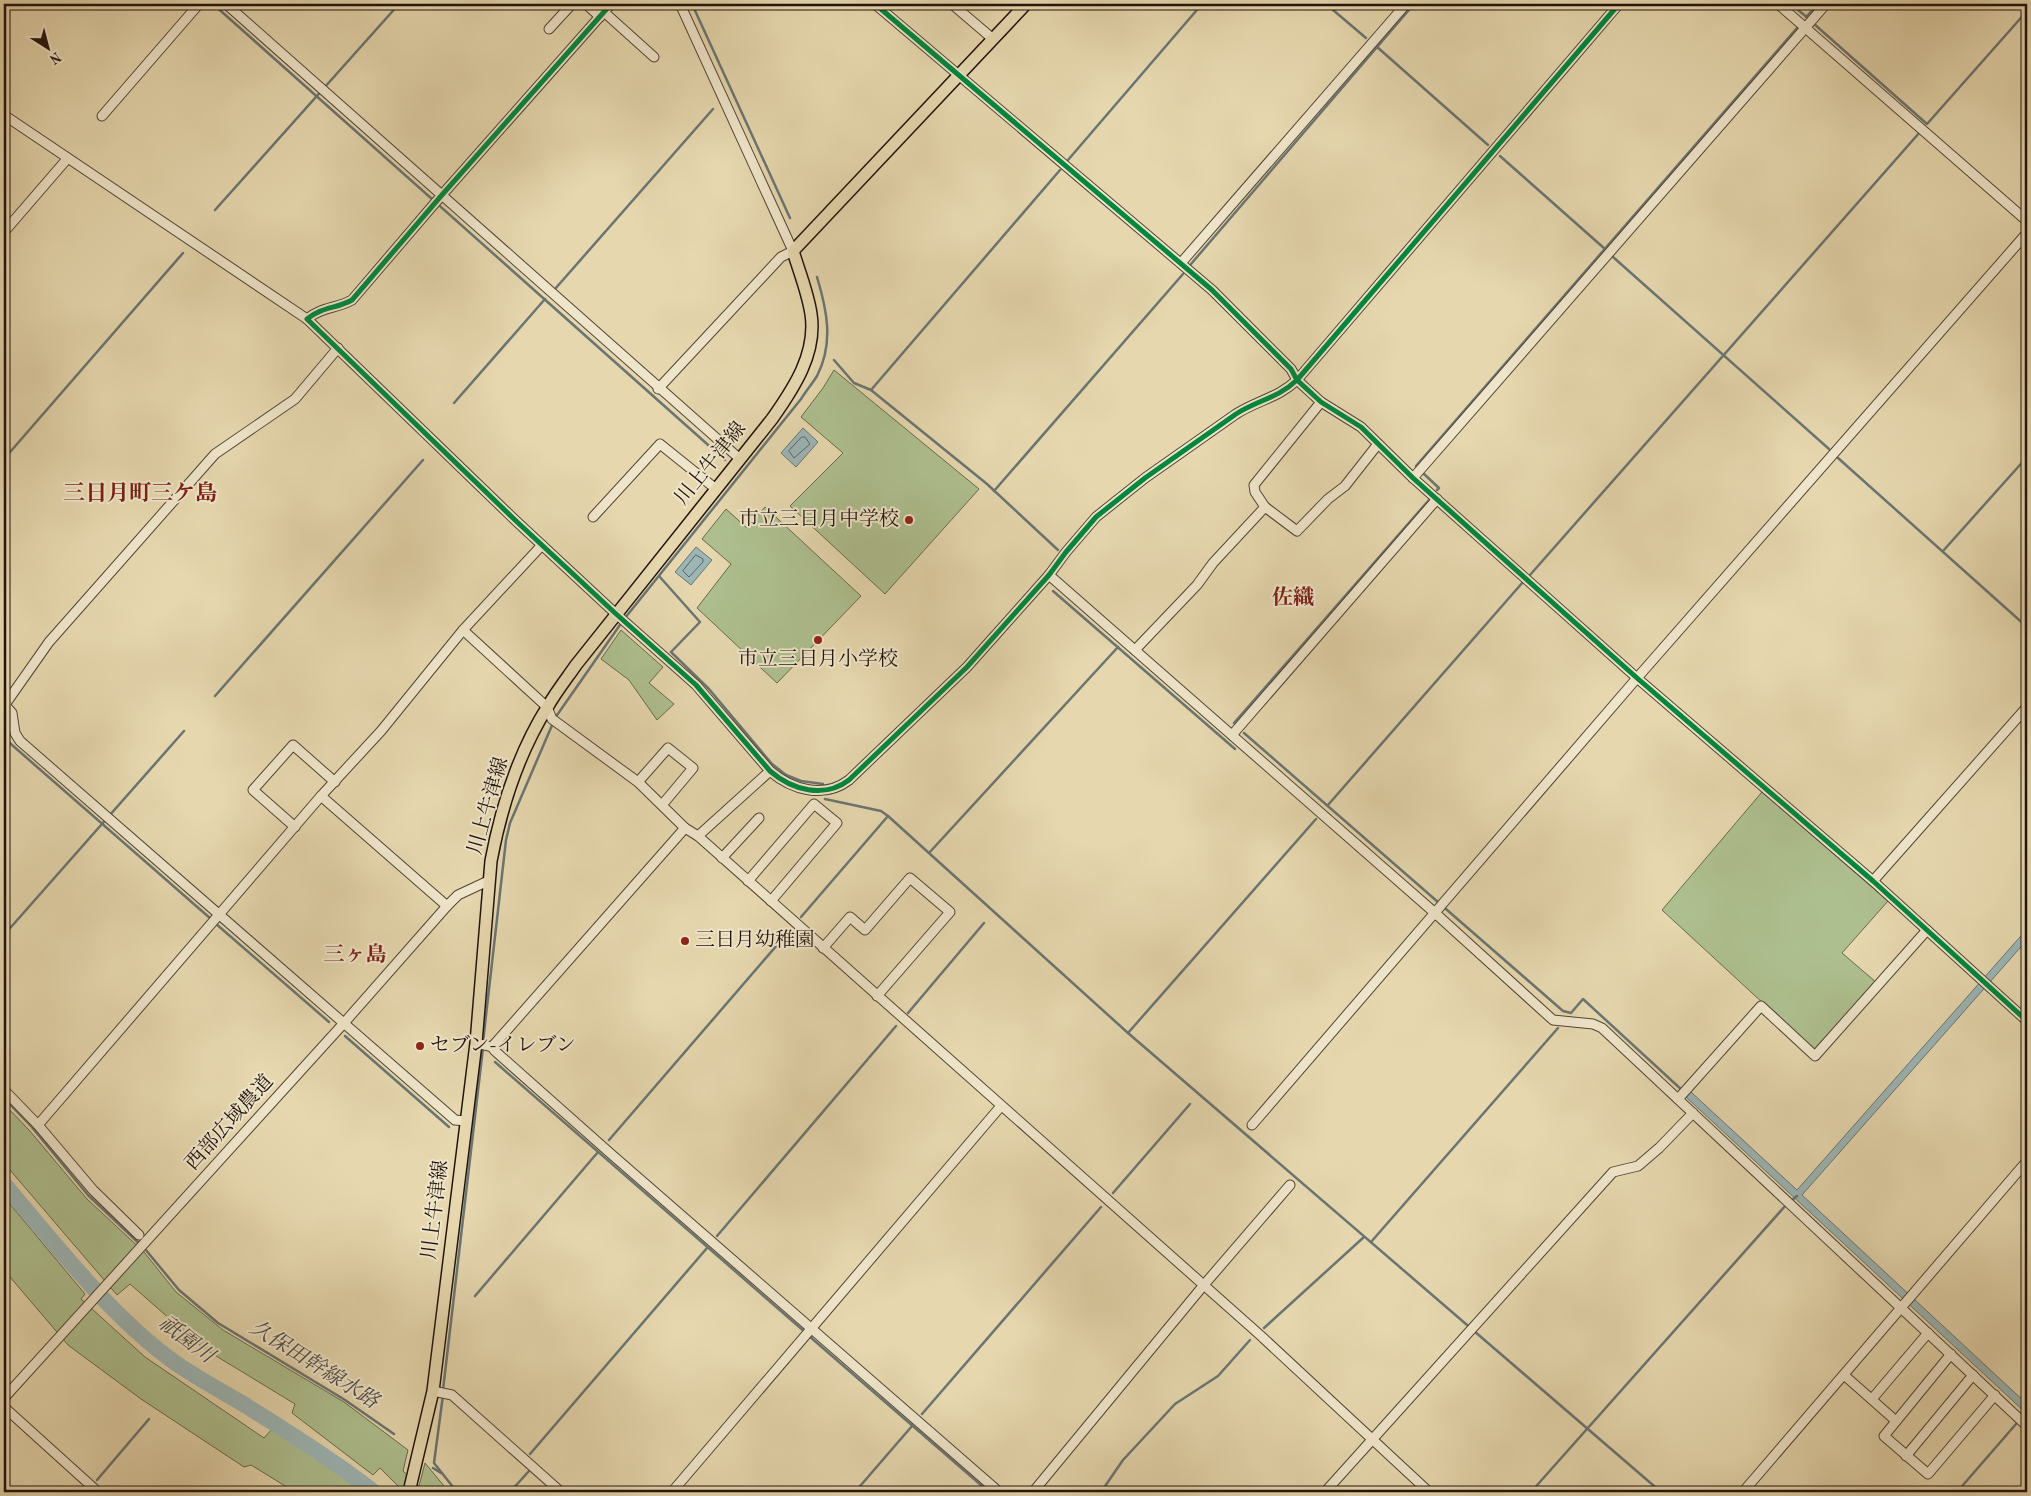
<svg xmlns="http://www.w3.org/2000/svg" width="2031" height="1496" font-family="'Old Standard TT','Noto Serif JP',serif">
	<rect width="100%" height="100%" fill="#e6d7ae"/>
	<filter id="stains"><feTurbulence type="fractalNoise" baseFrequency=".004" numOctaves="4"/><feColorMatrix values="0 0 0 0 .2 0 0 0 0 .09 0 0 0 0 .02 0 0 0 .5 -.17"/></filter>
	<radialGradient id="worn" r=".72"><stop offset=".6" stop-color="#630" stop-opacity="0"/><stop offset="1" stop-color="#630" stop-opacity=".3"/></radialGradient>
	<!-- green -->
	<g fill="#aebf8f" stroke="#67694e">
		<path d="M 834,370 L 979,489 L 885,594 L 790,506 L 843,453 L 801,417 L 823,388 Z"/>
		<path d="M 765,507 L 861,596 L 777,683 L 697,608 L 731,564 L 702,539 L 726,509 L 747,528 Z"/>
		<path d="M 621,630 L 663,667 L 649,683 L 674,704 L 657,720 L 629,680 L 601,659 Z"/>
		<path d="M 1762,792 L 1888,901 L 1842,953 L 1877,983 L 1816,1052 L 1662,910 Z"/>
		<path d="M 4,1104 L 29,1130 L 87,1199 L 144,1252 L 176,1292 L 223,1330 L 344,1402 L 408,1450 L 403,1471 L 419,1486 L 425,1463 L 449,1492 L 404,1492 L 380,1468 L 373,1475 L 292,1413 L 295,1404 L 203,1348 L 130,1284 L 117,1295 L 4,1163 Z"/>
		<path d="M 4,1197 L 85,1294 L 81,1299 L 145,1357 L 264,1438 L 272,1429 L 326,1464 L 361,1492 L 295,1492 L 251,1465 L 244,1467 L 141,1399 L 68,1345 L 4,1270 Z"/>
	</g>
	<!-- water -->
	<g fill="#9cb6b6" stroke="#6a7572">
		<path d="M 803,428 L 818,442 L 796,467 L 781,453 Z"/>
		<path d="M 696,547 L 712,560 L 691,585 L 675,572 Z"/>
		<path d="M 2027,929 L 2027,940 L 1802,1195 L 2027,1404 L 2027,1414 L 1686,1097 L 1691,1092 L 1797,1190 Z"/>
	</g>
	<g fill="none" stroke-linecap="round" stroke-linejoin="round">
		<!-- shore -->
		<g stroke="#5e6461" stroke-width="1">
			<path d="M 802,437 L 805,437 L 810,444 L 794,458 L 789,451 Z"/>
			<path d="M 696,555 L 703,559 L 703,562 L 689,577 L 683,571 Z"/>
		</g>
		<!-- stream -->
		<g stroke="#6a7572" stroke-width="2.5">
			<path d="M 213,4 L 725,460"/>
			<path d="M 692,4 L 790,218"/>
			<path d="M 1326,4 L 1366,38"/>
			<path d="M 1791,4 L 1809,19"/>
			<path d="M 1806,17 L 1818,4"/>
			<path d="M 1813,23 L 1927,124 L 2027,11"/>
			<path d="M 1376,46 L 1488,145"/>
			<path d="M 1500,156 L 1605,249"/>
			<path d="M 1068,160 L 1202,4"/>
			<path d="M 215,210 L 399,4"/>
			<path d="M 1613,257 L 1829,449"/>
			<path d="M 1191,264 L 1414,4"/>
			<path d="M 555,289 L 713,109"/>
			<path d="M 834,360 L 854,383 L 871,390 L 987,484 L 1058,550"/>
			<path d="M 871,390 L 1060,170"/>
			<path d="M 454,403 L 545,299"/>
			<path d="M 1838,458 L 2027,627"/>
			<path d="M 4,459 L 183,253"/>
			<path d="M 1416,466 L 1797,28"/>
			<path d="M 1424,474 L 1439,488 L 1437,490"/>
			<path d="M 994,491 L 1183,274"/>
			<path d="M 1943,551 L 2027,457"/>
			<path d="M 1530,575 L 1920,132"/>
			<path d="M 659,576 L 700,622 L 671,652 L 709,689 L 772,764 L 786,775 L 801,781 L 823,784"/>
			<path d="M 1053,591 L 1235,749"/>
			<path d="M 625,618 L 801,399 C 806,391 812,384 817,376 C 834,343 827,310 817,277"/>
			<path d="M 215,696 L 423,460"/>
			<path d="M 555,718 L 622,622"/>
			<path d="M 1234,723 L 1429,500"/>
			<path d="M 1244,733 L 1563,1011 L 1571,1013 L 1583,999 L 1683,1091"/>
			<path d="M 4,735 L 4,738 L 211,919"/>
			<path d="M 825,799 L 881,811 L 888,816 L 1128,1033 L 1661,1492"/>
			<path d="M 1328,805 L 1523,582"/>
			<path d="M 929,853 L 1118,647"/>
			<path d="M 801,917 L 888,816"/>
			<path d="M 215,923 L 329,1022"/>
			<path d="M 4,935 L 184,731"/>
			<path d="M 908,1013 L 984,923"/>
			<path d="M 1128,1033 L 1316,819"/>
			<path d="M 345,1036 L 449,1127"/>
			<path d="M 483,1042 L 506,840 L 510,823 L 553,723"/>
			<path d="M 495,1062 L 805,1332"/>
			<path d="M 4,1098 L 31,1126 L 88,1195 L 145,1249 L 179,1290 L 218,1323 L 345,1400 L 394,1434"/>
			<path d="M 609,1140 L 790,930"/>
			<path d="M 1113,1193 L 1190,1104"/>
			<path d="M 717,1236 L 896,1026"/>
			<path d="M 1371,1242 L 1558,1028"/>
			<path d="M 475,1296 L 598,1152"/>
			<path d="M 1264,1328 L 1364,1237"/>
			<path d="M 809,1336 L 989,1492"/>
			<path d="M 443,1390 L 483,1048"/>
			<path d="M 443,1395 L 434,1463 L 457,1492"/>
			<path d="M 922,1414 L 1101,1207"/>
			<path d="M 530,1454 L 707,1248"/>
			<path d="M 433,1468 L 441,1473"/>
			<path d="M 97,1480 L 149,1419"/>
			<path d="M 510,1492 L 529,1471"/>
			<path d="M 855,1492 L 912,1426"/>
			<path d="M 1101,1492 L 1123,1460 L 1175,1404 L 1218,1376 L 1250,1340"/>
			<path d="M 1531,1492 L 1786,1205 L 1797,1196"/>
			<path d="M 1957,1492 L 2016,1424"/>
		</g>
		<!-- river -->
		<path stroke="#9cb6b6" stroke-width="16" d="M 4,1184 C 56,1245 112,1318 177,1364 C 199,1379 223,1392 245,1405 C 289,1433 333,1460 374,1492"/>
		<defs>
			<g id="minor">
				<path d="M 226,4 L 740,459"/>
				<path d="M 586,4 L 600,17"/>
				<path d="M 611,4 L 441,196 L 352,300 C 336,309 323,306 307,319 L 515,520 L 615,613 L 696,685 L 770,771 C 792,790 824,799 849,780 L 967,667 L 1049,575 L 1066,552 L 1096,517 L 1145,478 L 1236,414 C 1258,400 1278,398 1297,380 L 1619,4"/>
				<path d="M 875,4 L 1212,290 L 1291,369 L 1297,380 L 1321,402 L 1361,427 L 1413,478 L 1637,678 L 1873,881 L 2027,1021"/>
				<path d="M 952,4 L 993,39"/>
				<path d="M 1778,4 L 2027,221"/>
				<path d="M 604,12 L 654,57"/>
				<path d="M 549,29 L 572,4"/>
				<path d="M 4,115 L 307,319"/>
				<path d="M 102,116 L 199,4"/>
				<path d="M 4,232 L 67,159"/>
				<path d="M 1181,263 L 1406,4"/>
				<path d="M 658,389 L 781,257 L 793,251 L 680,4"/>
				<path d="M 1413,478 L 1826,4"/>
				<path d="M 1265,507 L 1255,492 L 1254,485 L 1321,402"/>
				<path d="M 593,517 L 660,444 L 716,489"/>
				<path d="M 1049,575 L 1435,913 L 1553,1020 L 1593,1024 L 1602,1028 L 2027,1426"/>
				<path d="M 463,630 L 547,707 L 552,719 L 638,782 L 685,828 L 698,836 L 1260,1335 L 1429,1492"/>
				<path d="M 1135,650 L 1197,585 L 1213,563 L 1265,507 L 1297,531 L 1328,499 L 1345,486 L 1378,444"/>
				<path d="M 4,704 L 12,713 L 15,733 L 20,741 L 455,1120 L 466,1121"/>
				<path d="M 4,706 L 49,642 L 215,454 L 295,399 L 338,348"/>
				<path d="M 1232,735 L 1437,499"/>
				<path d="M 638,782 L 668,748 L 693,768 L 662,805"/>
				<path d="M 321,796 L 447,906"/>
				<path d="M 295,827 L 253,790 L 293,745 L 335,782"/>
				<path d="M 698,836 L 770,771"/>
				<path d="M 722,858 L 759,818"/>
				<path d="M 748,881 L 814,804 L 837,823 L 771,901"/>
				<path d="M 1873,881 L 2027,707"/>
				<path d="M 823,948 L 850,917 L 865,930 L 910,878 L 950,912 L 877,996"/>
				<path d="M 476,1043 L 492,1047 L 495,1051 L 610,1153 L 999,1492"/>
				<path d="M 492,1047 L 685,828"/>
				<path d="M 4,1090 L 38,1125 L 93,1190 L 139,1235"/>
				<path d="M 1678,1099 L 1761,1006 L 1815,1056 L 1927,930"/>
				<path d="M 38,1125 L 321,796 L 381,731 L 463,630 L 542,545"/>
				<path d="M 1252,1125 L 1637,678 L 2027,233"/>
				<path d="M 1951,1354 L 1884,1436 L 1928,1474 L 1995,1395"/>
				<path d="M 1844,1375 L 1896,1421"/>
				<path d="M 433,1391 L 452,1395 L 561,1492"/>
				<path d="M 4,1398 L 344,1023 L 447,906 L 458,895 L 488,881"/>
				<path d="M 1872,1399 L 1928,1333"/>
				<path d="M 4,1407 L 98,1492"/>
				<path d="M 1906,1456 L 1973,1375"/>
				<path d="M 672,1492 L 1001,1106"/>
				<path d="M 1033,1492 L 1203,1286 L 1290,1185"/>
				<path d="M 1325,1492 L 1613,1172 L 1638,1166 L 1659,1148 L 1693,1113"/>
				<path d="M 1743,1492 L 2027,1161"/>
			</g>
			<path id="major" d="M 409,1492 L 433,1391 L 476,1043 L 491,861 C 501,808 519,752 548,706 C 556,692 567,678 576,665 L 772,419 C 794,388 817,353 811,314 C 808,293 799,271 793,251 L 1026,4"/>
		</defs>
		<!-- minor casing -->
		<use href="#minor" stroke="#524434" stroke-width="11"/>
		<!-- major casing -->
		<use href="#major" stroke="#20130c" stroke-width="14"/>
		<!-- minor -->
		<use href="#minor" stroke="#efe5ca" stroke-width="9"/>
		<!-- major -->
		<use href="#major" stroke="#e6d7ae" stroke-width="11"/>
		<defs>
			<g id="cycleway">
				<path d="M 611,4 L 441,196 L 352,300 C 336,309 323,306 307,319 L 515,520 L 615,613 L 696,685 L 770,771 C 792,790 824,799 849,780 L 967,667 L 1049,575 L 1066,552 L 1096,517 L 1145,478 L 1236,414 C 1258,400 1278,398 1297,380 L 1619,4"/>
				<path d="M 875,4 L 1212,290 L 1291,369 L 1297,380 L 1321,402 L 1361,427 L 1413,478 L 1637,678 L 1873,881 L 2027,1021"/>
			</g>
		</defs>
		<!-- cycleway casing -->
		<use href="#cycleway" stroke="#efe5ca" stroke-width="8"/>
		<!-- cycleway -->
		<use href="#cycleway" stroke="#00873e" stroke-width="5"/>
	</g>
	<!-- markers -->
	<g fill="#8f2418" stroke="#efe5ca" stroke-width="2">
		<circle cx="909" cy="520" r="5"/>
		<circle cx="818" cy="640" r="5"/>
		<circle cx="685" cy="941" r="5"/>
		<circle cx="420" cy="1046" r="5"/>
	</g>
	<g text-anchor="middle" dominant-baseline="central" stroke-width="4" stroke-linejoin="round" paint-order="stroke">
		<!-- street labels -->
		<g font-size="20" fill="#20130c" stroke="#efe5ca">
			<text transform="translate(711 464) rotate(-51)">川上牛津線</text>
			<text transform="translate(489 806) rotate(-74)">川上牛津線</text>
			<text transform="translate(230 1123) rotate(-48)">西部広域農道</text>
			<text transform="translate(436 1210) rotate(-83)">川上牛津線</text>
		</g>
		<!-- poi labels -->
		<g font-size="20" fill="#20130c" stroke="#efe5ca" text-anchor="start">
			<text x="899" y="520" text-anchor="end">市立三日月中学校</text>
			<text x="818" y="660" text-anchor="middle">市立三日月小学校</text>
			<text x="695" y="941">三日月幼稚園</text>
			<text x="430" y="1046">セブン-イレブン</text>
		</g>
		<!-- neighbourhood labels -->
		<g font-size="21" font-weight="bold" fill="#7a1f14" stroke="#efe5ca">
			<text x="1293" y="598">佐織</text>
			<text x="355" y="955">三ヶ島</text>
		</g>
		<!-- water labels -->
		<g font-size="21" font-style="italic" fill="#4b4c48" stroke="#efe5ca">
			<text transform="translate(186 1340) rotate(37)">祇園川</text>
			<text transform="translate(314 1365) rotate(32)">久保田幹線水路</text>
		</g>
		<!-- quarter labels -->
		<g font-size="22" font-weight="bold" fill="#7a1f14" stroke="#efe5ca">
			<text x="140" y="494">三日月町三ケ島</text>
		</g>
	</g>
	<!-- margin -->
	<rect width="2031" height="1496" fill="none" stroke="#e6d7ae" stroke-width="20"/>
	<rect x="5" y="5" width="2021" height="1486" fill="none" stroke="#20130c" stroke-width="2.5"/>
	<rect x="10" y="10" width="2011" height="1476" fill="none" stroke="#20130c"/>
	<!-- north arrow -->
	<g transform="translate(48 48) rotate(144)" stroke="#efe5ca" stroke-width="4" paint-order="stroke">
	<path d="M0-4L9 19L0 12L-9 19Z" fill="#20130c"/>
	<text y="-8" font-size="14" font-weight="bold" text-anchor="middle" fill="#20130c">N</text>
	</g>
	<rect width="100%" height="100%" filter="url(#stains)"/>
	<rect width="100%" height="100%" fill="url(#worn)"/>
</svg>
